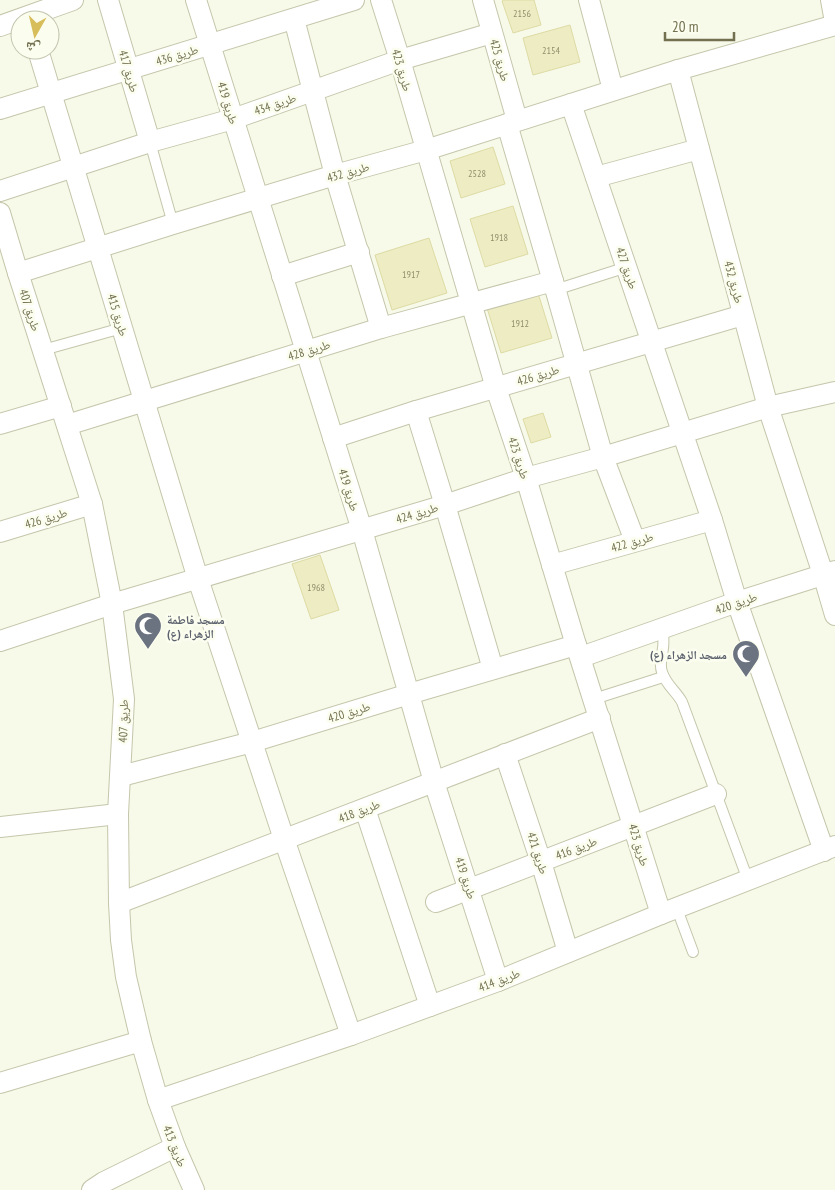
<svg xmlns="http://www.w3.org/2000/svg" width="835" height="1190" font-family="'PT Sans Narrow','Noto Naskh Arabic',sans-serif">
	<rect width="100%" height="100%" fill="#f7fae9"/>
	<!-- building -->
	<g fill="#edecc3" stroke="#dedba5">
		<path d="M 504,0 L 534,0 L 541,25 L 513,33 L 502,1 Z"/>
		<path d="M 570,25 L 580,62 L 533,75 L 523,38 Z"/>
		<path d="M 493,147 L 505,184 L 461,198 L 450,161 Z"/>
		<path d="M 513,206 L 528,254 L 485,267 L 470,219 Z"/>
		<path d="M 429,238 L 447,293 L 392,310 L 375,255 Z"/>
		<path d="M 538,293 L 552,338 L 501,353 L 487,308 Z"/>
		<path d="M 543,413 L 551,437 L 531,443 L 523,419 Z"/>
		<path d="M 320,555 L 339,610 L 311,619 L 292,564 Z"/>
	</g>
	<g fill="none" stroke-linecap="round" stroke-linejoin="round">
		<defs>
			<g id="service">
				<path d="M 150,142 L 173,224"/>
				<path d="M 555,290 L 627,267"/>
				<path d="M 43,350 L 122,328"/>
				<path d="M 663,628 C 663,635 664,642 663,648 C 662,657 659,664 662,672 C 666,685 676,691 682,702 L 748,880"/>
				<path d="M 594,699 L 663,677"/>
				<path d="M 677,909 L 693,952"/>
			</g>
			<g id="minor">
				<path d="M 108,0 L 150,142"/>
				<path d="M 196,0 L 362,530 L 434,782 L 498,981"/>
				<path d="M 381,0 L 400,60 L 496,388 L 526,478 L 576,645 L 661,914"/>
				<path d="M 483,0 L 517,120"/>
				<path d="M 589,0 L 613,90"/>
				<path d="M 831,0 L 835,22"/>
				<path d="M 294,19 L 335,175 L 381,328"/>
				<path d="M 0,26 L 73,0"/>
				<path d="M 38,50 L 198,579 L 284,839 L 351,1035"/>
				<path d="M 678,70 L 768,407 L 823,574 L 835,615"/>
				<path d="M 571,104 L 712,520 L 737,602 L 824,851"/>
				<path d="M 0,109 L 354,0"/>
				<path d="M 507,124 L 553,281 L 603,457 L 635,541"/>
				<path d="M 596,177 L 699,149"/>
				<path d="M 0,191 L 150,142 L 233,119 L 400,60 L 492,33"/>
				<path d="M 0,213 L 18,273 L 92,504 L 112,604 L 124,699 L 118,814 L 119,903 L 121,940 L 126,977 L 141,1041 L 158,1100 L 175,1147 L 194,1190"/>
				<path d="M 18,273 L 173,224 L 335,175 L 426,150 L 678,70 L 835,25"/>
				<path d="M 282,276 L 359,252"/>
				<path d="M 416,411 L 445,505 L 493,669"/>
				<path d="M 0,424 L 61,406"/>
				<path d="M 67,425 L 381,328 L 553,281"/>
				<path d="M 333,438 L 416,411 L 743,315"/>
				<path d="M 0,532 L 92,504"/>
				<path d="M 552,565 L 712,520"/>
				<path d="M 0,641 L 112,604 L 445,505 L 526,478 L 603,457 L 768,407 L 835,392"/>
				<path d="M 581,657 L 737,602 L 835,571"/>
				<path d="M 505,754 L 541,862 L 568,952"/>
				<path d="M 121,776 L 252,742 L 409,694 L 576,645"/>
				<path d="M 365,809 L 430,1006"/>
				<path d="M 0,827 L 118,814"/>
				<path d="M 436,902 L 716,794"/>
				<path d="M 119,903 L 600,718"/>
				<path d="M 0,1083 L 141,1041"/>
				<path d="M 158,1100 L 351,1035 L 498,981 L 661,914 L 835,846"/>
				<path d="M 92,1190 L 104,1182 L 175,1147"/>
			</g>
		</defs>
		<!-- service casing -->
		<use href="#service" stroke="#c5c6ab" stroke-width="12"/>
		<!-- minor casing -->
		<use href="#minor" stroke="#c5c6ab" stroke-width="22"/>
		<!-- service -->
		<use href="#service" stroke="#fff" stroke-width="10"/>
		<!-- minor -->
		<use href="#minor" stroke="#fff" stroke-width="20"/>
	</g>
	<!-- icons -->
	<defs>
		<symbol id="mosque-pin" viewBox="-11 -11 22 30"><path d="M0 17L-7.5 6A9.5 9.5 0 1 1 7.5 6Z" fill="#6b7280" stroke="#fbfdef"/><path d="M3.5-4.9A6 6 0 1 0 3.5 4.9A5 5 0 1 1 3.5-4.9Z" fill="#fff"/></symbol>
	</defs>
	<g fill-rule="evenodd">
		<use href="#mosque-pin" x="132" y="610" width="32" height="43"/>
		<use href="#mosque-pin" x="730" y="638" width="32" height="43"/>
	</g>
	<g text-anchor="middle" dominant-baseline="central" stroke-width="5" stroke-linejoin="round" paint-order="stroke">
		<!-- number labels -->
		<g font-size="10" fill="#918f6c">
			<text x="522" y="13">2156</text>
			<text x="551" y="50">2154</text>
			<text x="477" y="173">2528</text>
			<text x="499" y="237">1918</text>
			<text x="411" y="274">1917</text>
			<text x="520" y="323">1912</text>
			<text x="316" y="587">1968</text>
		</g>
		<!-- street labels -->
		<g font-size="12" fill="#72704f" stroke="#fbfdef">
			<text transform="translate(177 55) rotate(-17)">طريق 436</text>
			<text transform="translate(500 60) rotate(74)">طريق 425</text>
			<text transform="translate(402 70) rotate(74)">طريق 423</text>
			<text transform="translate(129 71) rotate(74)">طريق 417</text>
			<text transform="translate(228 103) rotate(73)">طريق 419</text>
			<text transform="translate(275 104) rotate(-19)">طريق 434</text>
			<text transform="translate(348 172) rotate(-16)">طريق 432</text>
			<text transform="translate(627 268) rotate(71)">طريق 427</text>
			<text transform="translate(734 282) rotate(75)">طريق 432</text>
			<text transform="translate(30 310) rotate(72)">طريق 407</text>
			<text transform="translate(118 315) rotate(73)">طريق 415</text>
			<text transform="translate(309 350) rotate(-17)">طريق 428</text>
			<text transform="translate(538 375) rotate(-17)">طريق 426</text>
			<text transform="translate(519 458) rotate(72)">طريق 423</text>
			<text transform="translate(349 490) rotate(73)">طريق 419</text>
			<text transform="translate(417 513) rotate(-17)">طريق 424</text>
			<text transform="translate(46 518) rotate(-17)">طريق 426</text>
			<text transform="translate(632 542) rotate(-16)">طريق 422</text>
			<text transform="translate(736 603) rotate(-19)">طريق 420</text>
			<text transform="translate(349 712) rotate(-17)">طريق 420</text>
			<text transform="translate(123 721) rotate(-89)">طريق 407</text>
			<text transform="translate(359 811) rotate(-21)">طريق 418</text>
			<text transform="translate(639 845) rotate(73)">طريق 423</text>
			<text transform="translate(576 848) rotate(-21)">طريق 416</text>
			<text transform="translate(538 853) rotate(72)">طريق 421</text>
			<text transform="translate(466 878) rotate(72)">طريق 419</text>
			<text transform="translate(499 980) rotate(-21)">طريق 414</text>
			<text transform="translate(175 1146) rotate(68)">طريق 413</text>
		</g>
		<!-- worship labels -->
		<g font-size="12" font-weight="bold" fill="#5b616d" stroke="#fbfdef" text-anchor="start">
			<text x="167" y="619">مسجد فاطمة<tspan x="167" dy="14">الزهراء (ع)</tspan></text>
			<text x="727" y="654" text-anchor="end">مسجد الزهراء (ع)</text>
		</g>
	</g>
	<!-- north arrow -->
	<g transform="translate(35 35) rotate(188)"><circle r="24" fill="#fbfdef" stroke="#c4c5af"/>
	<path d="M0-4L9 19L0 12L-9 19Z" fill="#d7be5b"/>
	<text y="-8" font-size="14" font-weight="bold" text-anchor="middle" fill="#72704f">ش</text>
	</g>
	<!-- scale -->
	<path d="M665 32v8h69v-8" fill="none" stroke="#72704f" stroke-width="2.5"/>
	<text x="672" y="32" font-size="15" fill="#72704f" stroke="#fbfdef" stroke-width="4" paint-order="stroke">20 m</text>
</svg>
